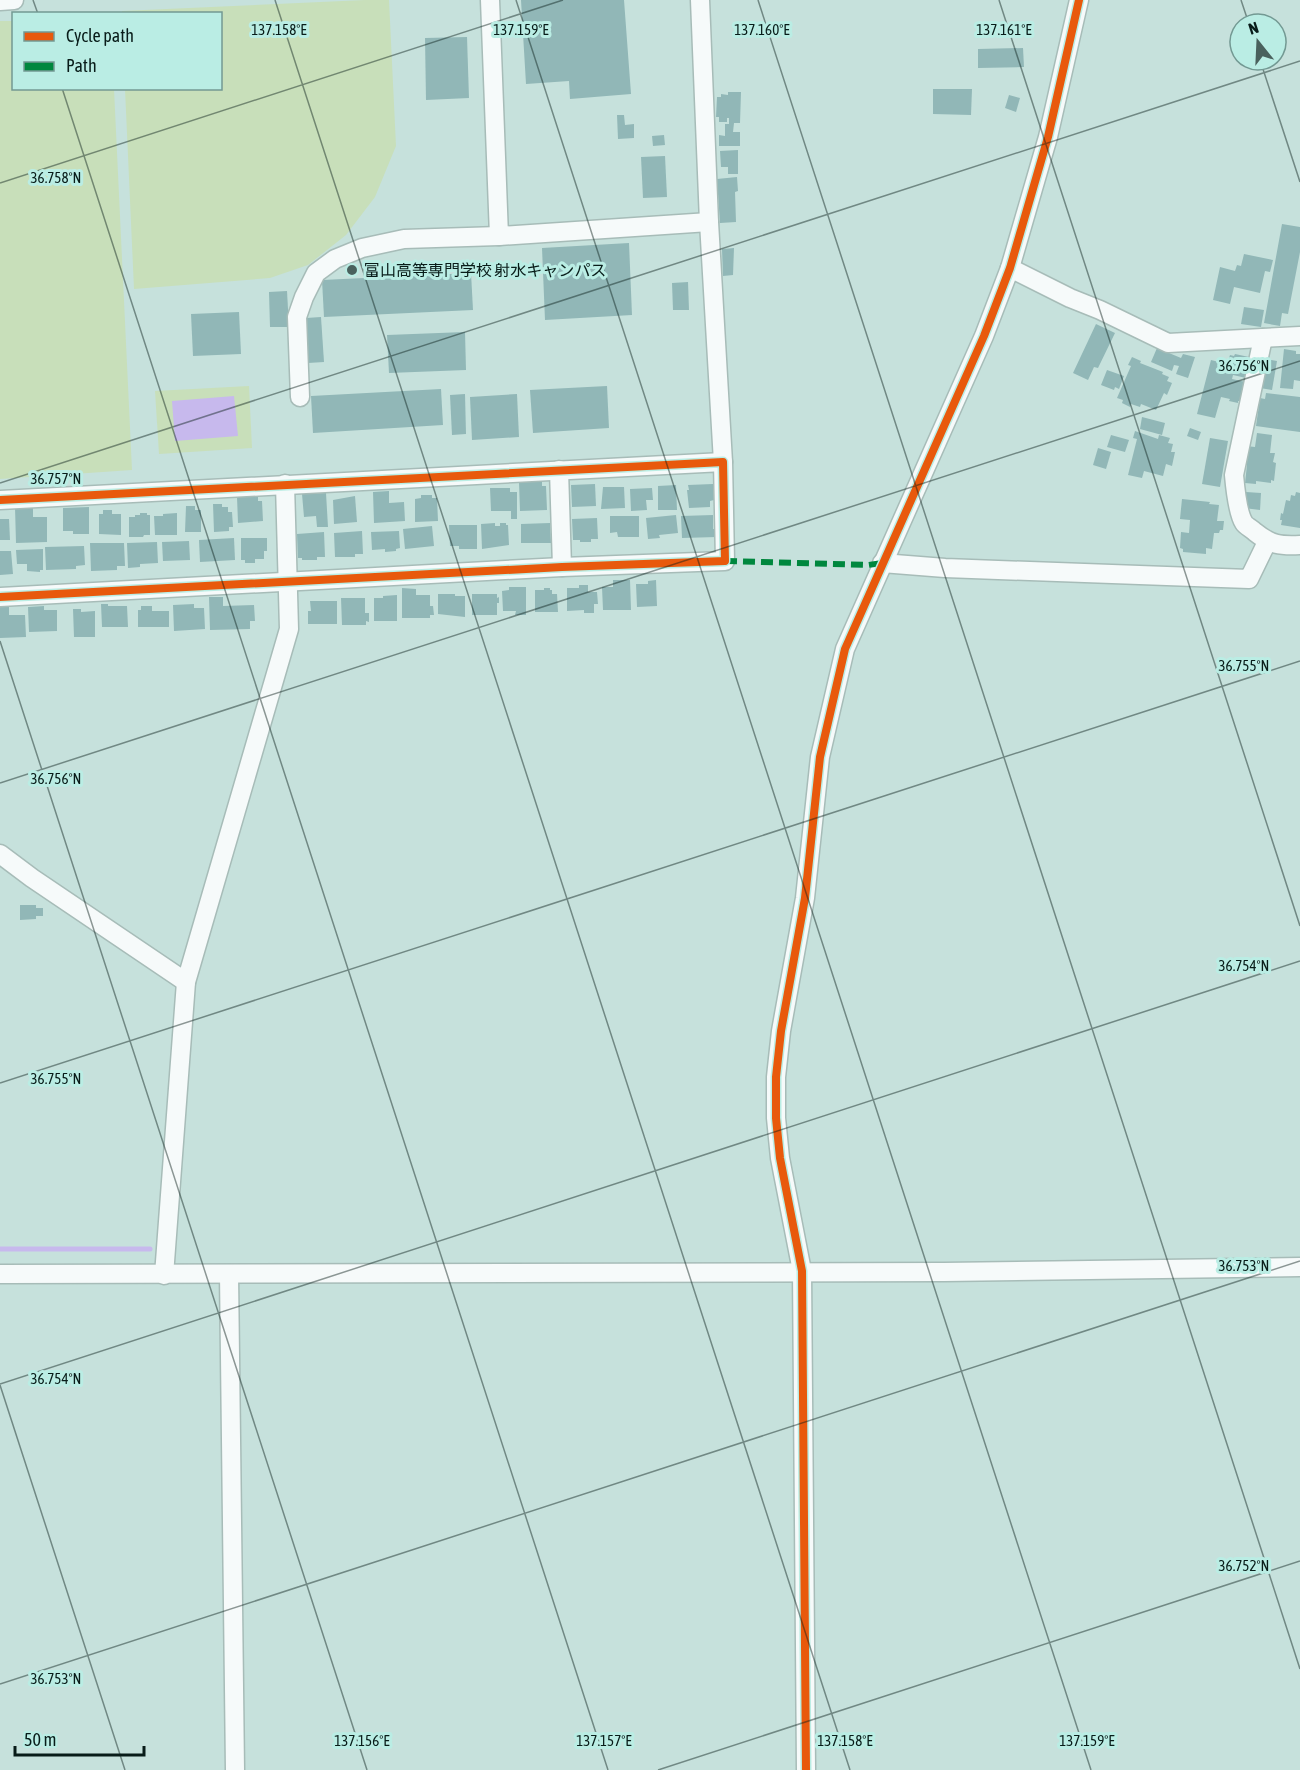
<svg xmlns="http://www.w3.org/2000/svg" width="1300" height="1770" font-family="'Asap Condensed','Noto Sans JP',sans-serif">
	<rect width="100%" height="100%" fill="#c6e1dc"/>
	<!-- green -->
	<g fill="#c8dfba">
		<path d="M 365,0 L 389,0 L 396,146 L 375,197 L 346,235 L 308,265 L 270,278 L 134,289 L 125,89 L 220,88 L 220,14 L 122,14 L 122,11 Z"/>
		<path d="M 0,21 L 13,21 L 14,88 L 114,89 L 132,470 L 0,479 Z"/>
		<path d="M 249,386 L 252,448 L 159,454 L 155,391 Z"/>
	</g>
	<!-- water -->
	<path fill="#c7b9ed" d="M 234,396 L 238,436 L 175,441 L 172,401 Z"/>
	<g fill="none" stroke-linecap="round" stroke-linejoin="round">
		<!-- stream -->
		<path stroke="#c7b9ed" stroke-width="5" d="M 0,1249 L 150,1249"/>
	</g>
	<!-- building -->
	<g fill="#91b7b7">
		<path d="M 521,0 L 624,0 L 631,94 L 570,99 L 569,81 L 526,84 Z"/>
		<path d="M 467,37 L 469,98 L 426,100 L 425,38 Z"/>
		<path d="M 1023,48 L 1024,67 L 978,68 L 978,49 Z"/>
		<path d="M 933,89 L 972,89 L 971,115 L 933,114 Z"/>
		<path d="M 728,92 L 741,92 L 740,123 L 734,123 L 733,132 L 740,132 L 740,146 L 719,146 L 719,135 L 725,136 L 725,124 L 729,124 L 729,118 L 727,118 L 727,122 L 719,122 L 719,117 L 716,117 L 717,97 L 721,97 L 721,94 L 728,95 Z"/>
		<path d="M 1009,95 L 1020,98 L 1016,112 L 1005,108 Z"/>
		<path d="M 617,115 L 624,115 L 625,125 L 634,124 L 634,138 L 618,139 Z"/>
		<path d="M 664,135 L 665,145 L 653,146 L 652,136 Z"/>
		<path d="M 738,150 L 738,174 L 728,174 L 728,167 L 721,167 L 720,151 Z"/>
		<path d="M 665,156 L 667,197 L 643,198 L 641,157 Z"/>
		<path d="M 737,177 L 738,191 L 735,192 L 736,222 L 720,223 L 717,179 Z"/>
		<path d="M 1282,224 L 1300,227 L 1300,252 L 1288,314 L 1282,313 L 1280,326 L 1264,323 Z"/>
		<path d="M 629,243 L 632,315 L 545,320 L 542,248 Z"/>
		<path d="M 734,248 L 733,275 L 723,276 L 722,249 Z"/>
		<path d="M 1244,254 L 1273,260 L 1270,272 L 1265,271 L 1260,293 L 1234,287 L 1230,304 L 1213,300 L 1220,267 L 1235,271 L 1237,265 L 1241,266 Z"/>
		<path d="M 471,273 L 473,310 L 324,317 L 322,280 Z"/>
		<path d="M 688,282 L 689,310 L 673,310 L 672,283 Z"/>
		<path d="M 287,291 L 289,327 L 270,327 L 269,292 Z"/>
		<path d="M 1244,307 L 1264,310 L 1261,327 L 1241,324 Z"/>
		<path d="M 239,312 L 241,354 L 193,356 L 191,314 Z"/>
		<path d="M 321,317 L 324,362 L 308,363 L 306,318 Z"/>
		<path d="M 1096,324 L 1115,333 L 1098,368 L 1094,367 L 1088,380 L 1073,373 Z"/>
		<path d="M 465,332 L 466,370 L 389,373 L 387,335 Z"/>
		<path d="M 1157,348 L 1181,358 L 1183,354 L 1195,357 L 1188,378 L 1176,374 L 1179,366 L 1174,365 L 1172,371 L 1151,362 Z"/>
		<path d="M 1284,349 L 1296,351 L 1296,354 L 1300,354 L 1300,381 L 1294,380 L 1293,389 L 1280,388 Z"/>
		<path d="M 1235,354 L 1249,357 L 1251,359 L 1246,378 L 1233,375 L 1232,379 L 1246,382 L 1241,401 L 1238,401 L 1238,403 L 1229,401 L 1230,399 L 1221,397 L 1215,418 L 1197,414 L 1211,360 L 1227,364 L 1230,355 L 1234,356 Z"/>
		<path d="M 1132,357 L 1141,361 L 1140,363 L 1163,372 L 1162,374 L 1169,377 L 1167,381 L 1172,383 L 1167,395 L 1164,393 L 1156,410 L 1141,404 L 1140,407 L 1131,404 L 1130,407 L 1122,403 L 1123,400 L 1117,398 L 1131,366 L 1128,365 Z"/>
		<path d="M 1265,359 L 1277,361 L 1272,390 L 1260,388 Z"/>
		<path d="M 1107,370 L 1124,376 L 1119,389 L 1115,387 L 1114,390 L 1101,385 Z"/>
		<path d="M 607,386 L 609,428 L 533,433 L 530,390 Z"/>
		<path d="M 441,389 L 443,425 L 313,433 L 311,396 Z"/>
		<path d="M 1266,393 L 1300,397 L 1300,432 L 1256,426 L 1260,398 L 1265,399 Z"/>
		<path d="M 465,394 L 466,434 L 452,435 L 450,395 Z"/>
		<path d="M 517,394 L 519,437 L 472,440 L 470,397 Z"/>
		<path d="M 1142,417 L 1165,423 L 1162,435 L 1140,429 Z"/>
		<path d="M 1190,428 L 1201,432 L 1198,440 L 1187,436 Z"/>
		<path d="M 1135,431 L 1158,439 L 1159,435 L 1170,438 L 1168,443 L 1173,444 L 1171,452 L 1175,452 L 1172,466 L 1166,464 L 1163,476 L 1144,471 L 1142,478 L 1128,475 L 1137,439 L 1133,438 Z"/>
		<path d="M 1257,433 L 1272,435 L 1270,453 L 1275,453 L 1273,462 L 1276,463 L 1274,481 L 1271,480 L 1271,483 L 1256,481 L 1256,484 L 1245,483 L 1247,465 L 1244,464 L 1246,446 L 1255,447 Z"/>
		<path d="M 1111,435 L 1129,440 L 1125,452 L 1107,447 Z"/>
		<path d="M 1210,438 L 1228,441 L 1220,487 L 1202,484 Z"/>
		<path d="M 1098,448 L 1111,452 L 1106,469 L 1093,465 Z"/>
		<path d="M 542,481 L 542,486 L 546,486 L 547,510 L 520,511 L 519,482 Z"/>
		<path d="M 595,484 L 596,506 L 572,507 L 571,485 Z"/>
		<path d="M 713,484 L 714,500 L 710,501 L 710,507 L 689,508 L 687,490 L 689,490 L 688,485 Z"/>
		<path d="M 676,485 L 677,510 L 658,510 L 658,486 Z"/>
		<path d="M 603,487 L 624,487 L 625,508 L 601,509 Z"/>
		<path d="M 490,488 L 510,488 L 510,492 L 517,492 L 517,519 L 511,519 L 511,511 L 491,511 Z"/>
		<path d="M 652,488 L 653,500 L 646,500 L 647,510 L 631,511 L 630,489 Z"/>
		<path d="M 389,491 L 389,503 L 404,502 L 405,521 L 374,523 L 373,492 Z"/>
		<path d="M 1246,492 L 1261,493 L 1260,510 L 1244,508 Z"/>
		<path d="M 1296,492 L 1300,493 L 1300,528 L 1281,525 L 1282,520 L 1280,520 L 1281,513 L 1283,514 L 1286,500 L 1290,501 L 1291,495 L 1295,496 Z"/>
		<path d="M 326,493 L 328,527 L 317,527 L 316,516 L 304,517 L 302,494 Z"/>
		<path d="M 421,495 L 432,495 L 432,498 L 437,498 L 438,521 L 415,522 L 415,499 L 421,498 Z"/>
		<path d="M 258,496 L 258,501 L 262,501 L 263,521 L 238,523 L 237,497 Z"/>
		<path d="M 355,496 L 357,522 L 334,524 L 333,500 Z"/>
		<path d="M 1182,499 L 1210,502 L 1209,504 L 1219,505 L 1217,521 L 1224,521 L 1223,530 L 1220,530 L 1219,533 L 1214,533 L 1212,549 L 1206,548 L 1206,554 L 1183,552 L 1183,549 L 1180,548 L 1181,532 L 1189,533 L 1190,520 L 1180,519 Z"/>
		<path d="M 213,504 L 222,504 L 222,507 L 228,507 L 228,512 L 232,512 L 233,527 L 229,527 L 229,531 L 214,532 Z"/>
		<path d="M 186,506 L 195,506 L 195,510 L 201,510 L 201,532 L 185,532 Z"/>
		<path d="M 15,507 L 33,507 L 33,517 L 47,517 L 47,542 L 16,543 Z"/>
		<path d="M 89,507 L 89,534 L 73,534 L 73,531 L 63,531 L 63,508 Z"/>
		<path d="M 103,510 L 112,510 L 112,514 L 121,514 L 121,535 L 99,534 L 99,514 L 103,514 Z"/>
		<path d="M 140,513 L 147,513 L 147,515 L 150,515 L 150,535 L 144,535 L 143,537 L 129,537 L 129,517 L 135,517 L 135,515 L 140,515 Z"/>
		<path d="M 177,513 L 177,535 L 155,535 L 154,516 L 163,516 L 163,514 Z"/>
		<path d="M 676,515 L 678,533 L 659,535 L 660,538 L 648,539 L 646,518 Z"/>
		<path d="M 713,515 L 713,529 L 716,529 L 717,537 L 682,538 L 681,516 Z"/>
		<path d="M 610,516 L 639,516 L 639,537 L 618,537 L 617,532 L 610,533 Z"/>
		<path d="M 597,518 L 598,539 L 591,539 L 591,542 L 580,542 L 580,540 L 573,540 L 572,519 Z"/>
		<path d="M 0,519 L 9,519 L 10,540 L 0,540 Z"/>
		<path d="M 495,523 L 495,526 L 500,526 L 500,523 L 506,523 L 506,525 L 508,525 L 509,545 L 482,549 L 481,524 Z"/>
		<path d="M 550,523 L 551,543 L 521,543 L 521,524 Z"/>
		<path d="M 449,525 L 477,525 L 477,549 L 459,549 L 459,546 L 450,546 Z"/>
		<path d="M 432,526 L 434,546 L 405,549 L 403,529 Z"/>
		<path d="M 362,531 L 363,554 L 355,554 L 355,557 L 335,557 L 334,533 Z"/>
		<path d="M 399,531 L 400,548 L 396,549 L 396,551 L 385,552 L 385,549 L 372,550 L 371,532 Z"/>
		<path d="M 324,532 L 325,557 L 317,557 L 317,560 L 302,560 L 302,558 L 298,558 L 297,534 Z"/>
		<path d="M 234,538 L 235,560 L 200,562 L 199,540 Z"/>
		<path d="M 241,538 L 267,538 L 267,551 L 264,551 L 264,559 L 255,559 L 255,563 L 245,563 L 245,560 L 241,560 Z"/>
		<path d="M 189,541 L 190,560 L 163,561 L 162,542 Z"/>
		<path d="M 157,542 L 158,563 L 140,564 L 140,567 L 128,568 L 127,543 Z"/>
		<path d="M 90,543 L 124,543 L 125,566 L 117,566 L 117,570 L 91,571 Z"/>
		<path d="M 84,546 L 85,565 L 76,566 L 76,569 L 46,570 L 45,547 Z"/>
		<path d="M 43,549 L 43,570 L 40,570 L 40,572 L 27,571 L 27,564 L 17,564 L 16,550 Z"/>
		<path d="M 0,551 L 11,551 L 13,574 L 0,575 Z"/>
		<path d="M 613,580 L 630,580 L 631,610 L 603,610 L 602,587 L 613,587 Z"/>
		<path d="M 656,580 L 657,606 L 637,607 L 636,584 L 648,584 L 648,581 Z"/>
		<path d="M 579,585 L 588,585 L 588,592 L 597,592 L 598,604 L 594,604 L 594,613 L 584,613 L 584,610 L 567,611 L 567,588 L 579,588 Z"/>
		<path d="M 509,587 L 526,587 L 526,615 L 515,615 L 516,611 L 503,611 L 502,591 L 509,590 Z"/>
		<path d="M 402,588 L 416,589 L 416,595 L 430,595 L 430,606 L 433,606 L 434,615 L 430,615 L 430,618 L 402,618 Z"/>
		<path d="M 544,588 L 550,588 L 550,590 L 552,590 L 552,594 L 557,594 L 558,612 L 535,612 L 535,590 L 544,590 Z"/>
		<path d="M 438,594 L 455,594 L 455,596 L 465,596 L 465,617 L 438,614 Z"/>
		<path d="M 472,594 L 497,594 L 497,598 L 499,597 L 499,603 L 497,603 L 497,615 L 472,615 Z"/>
		<path d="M 397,595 L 397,621 L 374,621 L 374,598 L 383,598 L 383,596 Z"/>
		<path d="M 209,597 L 223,597 L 223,606 L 254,605 L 255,621 L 250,621 L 250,629 L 210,630 Z"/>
		<path d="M 341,598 L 365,598 L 365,613 L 369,613 L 369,622 L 366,621 L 366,625 L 342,625 Z"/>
		<path d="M 310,601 L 337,601 L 337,624 L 308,624 L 308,611 L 311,611 Z"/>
		<path d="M 101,604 L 108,604 L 108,606 L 127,606 L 128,627 L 102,627 Z"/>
		<path d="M 194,604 L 194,608 L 204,608 L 205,629 L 174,631 L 173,605 Z"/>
		<path d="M 0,606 L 9,606 L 9,615 L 25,615 L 26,637 L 0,638 Z"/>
		<path d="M 44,606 L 44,610 L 57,610 L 57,631 L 29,632 L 28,607 Z"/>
		<path d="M 141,606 L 152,606 L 152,611 L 169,611 L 169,627 L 138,627 L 138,610 L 141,610 Z"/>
		<path d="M 73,609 L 81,609 L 81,612 L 95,611 L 95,637 L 74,637 Z"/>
		<path d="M 20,905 L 36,905 L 36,908 L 43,908 L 43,916 L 36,916 L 36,919 L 20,920 Z"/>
	</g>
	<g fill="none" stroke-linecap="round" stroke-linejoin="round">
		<defs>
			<g id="minor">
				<path d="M 490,0 L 499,236 L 709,222"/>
				<path d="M 700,0 L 709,222 L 723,462"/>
				<path d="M 0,1 L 14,0"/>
				<path d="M 1010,268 L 1070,298 L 1100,310 L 1168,343 L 1300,336"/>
				<path d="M 1263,338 L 1234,475 C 1235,486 1238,514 1244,523 C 1246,526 1252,529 1255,532 C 1271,545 1280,546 1300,545"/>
				<path d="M 300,397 L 297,317 L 304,297 L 316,273 L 335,259 L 362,248 L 404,239 L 499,236"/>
				<path d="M 559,470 L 562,567"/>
				<path d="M 0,500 L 723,462 L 725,561 L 562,567 L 0,597"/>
				<path d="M 882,563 L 945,568 L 1249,579 L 1267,542"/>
				<path d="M 0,854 L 32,878 L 186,982"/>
				<path d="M 0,1274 L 944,1272 L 1300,1267"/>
				<path d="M 229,1274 L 235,1770"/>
				<path d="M 164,1275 L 186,982 L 289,629 L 285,484"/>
				<path d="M 806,1770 L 802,1271 L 780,1158 L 776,1118 L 776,1077 L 781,1031 L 805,898 L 820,757 L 845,649 L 984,336 L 1010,268 L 1048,137 L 1079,0"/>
			</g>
		</defs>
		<!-- minor casing -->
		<use href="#minor" stroke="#a7bcb8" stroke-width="21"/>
		<!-- minor -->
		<use href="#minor" stroke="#f6fafa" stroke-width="18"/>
		<!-- quiet -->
		<path stroke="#00873e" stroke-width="6" stroke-dasharray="12 6" stroke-linecap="butt" d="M 725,561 L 868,565 L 882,563"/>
		<defs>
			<g id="cycleway">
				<path d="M 0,500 L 723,462 L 725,561 L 562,567 L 0,597"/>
				<path d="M 806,1770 L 802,1271 L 780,1158 L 776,1118 L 776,1077 L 781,1031 L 805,898 L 820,757 L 845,649 L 984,336 L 1010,268 L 1048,137 L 1079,0"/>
			</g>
		</defs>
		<!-- cycleway casing -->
		<use href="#cycleway" stroke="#baede4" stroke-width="11"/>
		<!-- cycleway -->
		<use href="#cycleway" stroke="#e8590c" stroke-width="8"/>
	</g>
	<!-- ticks -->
	<path fill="none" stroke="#081c19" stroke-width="1.5" stroke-opacity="0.45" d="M 33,0 L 38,14M 275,0 L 850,1770M 516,0 L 1091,1770M 758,0 L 1300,1669M 999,0 L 1300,926M 1241,0 L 1249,24M 1260,60 L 1300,182M 62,88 L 608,1770M 0,183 L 563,0M 0,483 L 1300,61M 0,641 L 367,1770M 0,783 L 1300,361M 0,1083 L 1300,661M 0,1384 L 1300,961M 0,1385 L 125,1770M 0,1684 L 1300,1261M 658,1770 L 1300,1561"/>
	<!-- markers -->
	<circle fill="#4a615d" stroke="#baede4" stroke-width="2" cx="352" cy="270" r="6"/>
	<g text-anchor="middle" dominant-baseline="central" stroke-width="6" stroke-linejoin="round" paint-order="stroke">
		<!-- poi labels -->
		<g font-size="16" fill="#081c19" stroke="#baede4" text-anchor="start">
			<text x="364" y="270">富山高等専門学校 射水キャンパス</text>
		</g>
	</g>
	<g font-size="15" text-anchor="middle" fill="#081c19" stroke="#baede4" stroke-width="6" stroke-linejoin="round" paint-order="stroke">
		<text x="279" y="35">137.158°E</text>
		<text x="521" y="35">137.159°E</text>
		<text x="762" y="35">137.160°E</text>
		<text x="1004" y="35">137.161°E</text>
		<text x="56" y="183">36.758°N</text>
		<text x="1244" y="371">36.756°N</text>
		<text x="56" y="484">36.757°N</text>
		<text x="1244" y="671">36.755°N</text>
		<text x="56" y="784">36.756°N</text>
		<text x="1244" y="971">36.754°N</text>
		<text x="56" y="1084">36.755°N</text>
		<text x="1244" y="1271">36.753°N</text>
		<text x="56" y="1384">36.754°N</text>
		<text x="1244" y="1571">36.752°N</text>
		<text x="56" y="1684">36.753°N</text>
		<text x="362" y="1746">137.156°E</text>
		<text x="604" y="1746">137.157°E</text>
		<text x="845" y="1746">137.158°E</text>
		<text x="1087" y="1746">137.159°E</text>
	</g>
	<!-- legend -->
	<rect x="12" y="12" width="210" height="78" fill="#baede4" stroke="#739993" stroke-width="1.5"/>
	<rect x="24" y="32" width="30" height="9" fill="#e8590c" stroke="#739993" stroke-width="1.5"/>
	<text x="66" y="42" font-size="18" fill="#081c19">Cycle path</text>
	<rect x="24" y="62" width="30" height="9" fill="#00873e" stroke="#739993" stroke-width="1.5"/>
	<text x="66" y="72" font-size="18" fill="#081c19">Path</text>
	<!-- north arrow -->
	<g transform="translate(1258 42) rotate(342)"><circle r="28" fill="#baede4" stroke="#739993" stroke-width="1.5"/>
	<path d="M0-4.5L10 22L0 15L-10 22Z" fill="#4a615d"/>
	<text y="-9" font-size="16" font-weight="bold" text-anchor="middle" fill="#081c19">N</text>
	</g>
	<!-- scale -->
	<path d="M15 1746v9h129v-9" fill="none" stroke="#081c19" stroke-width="3"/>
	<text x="24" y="1746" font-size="18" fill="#081c19" stroke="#baede4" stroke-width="4.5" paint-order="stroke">50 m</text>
</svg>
